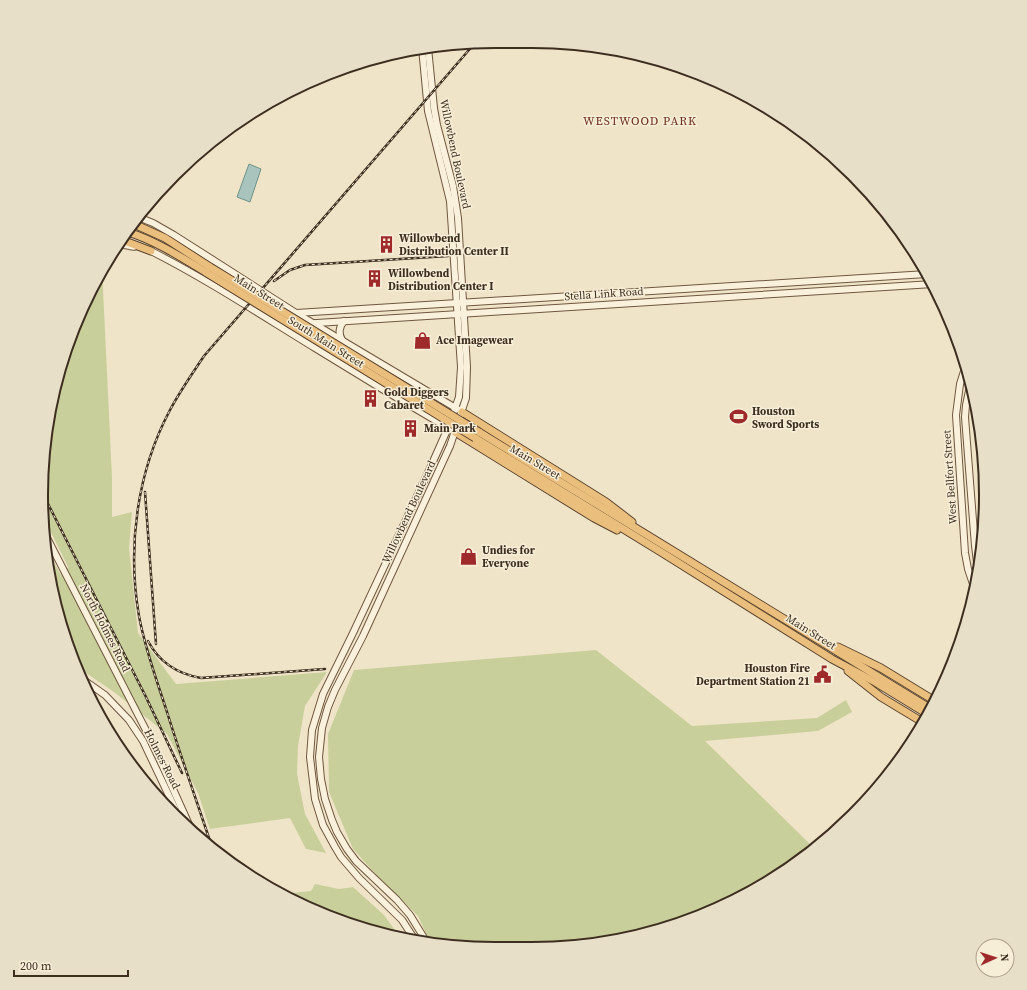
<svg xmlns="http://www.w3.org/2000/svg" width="1027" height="990" font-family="'Source Serif 4',serif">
	<rect width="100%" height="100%" fill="#f0e4c8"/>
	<!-- green -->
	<g fill="#c9cf9b">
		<path d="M 406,50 L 408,50 L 409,55 L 384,56 Z"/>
		<path d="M 102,268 L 112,477 L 112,517 L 132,512 L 129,548 L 138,633 L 176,684 L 327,672 L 305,706 L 298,746 L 297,774 L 305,814 L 326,853 L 306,849 L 290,818 L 210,829 L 198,793 L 167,734 L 114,692 L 80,669 L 57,613 L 46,548 L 61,575 L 68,567 L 42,514 L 45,436 L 65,349 Z"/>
		<path d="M 978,470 L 985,470 L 984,495 L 980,495 Z"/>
		<path d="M 984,497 L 983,526 L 982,526 L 980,498 Z"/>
		<path d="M 596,650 L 692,726 L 817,718 L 846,700 L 852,712 L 818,731 L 705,741 L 815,849 L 809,855 L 733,902 L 650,933 L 562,948 L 465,948 L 430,942 L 418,916 L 380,879 L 353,849 L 329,792 L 328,734 L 354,670 Z"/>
		<path d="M 315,884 L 339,889 L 353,887 L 384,915 L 400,937 L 377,933 L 294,902 L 280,894 L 311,891 Z"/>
	</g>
	<!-- water -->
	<path fill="#a9c4bc" stroke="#6f938a" d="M 249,164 L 261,169 L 250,202 L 237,197 Z"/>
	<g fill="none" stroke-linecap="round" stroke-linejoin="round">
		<defs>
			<path id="tertiary" d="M 119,244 L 134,247"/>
			<g id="secondary">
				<path d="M 138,217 L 153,223 L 174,235 L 296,313 L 459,410"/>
				<path d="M 151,251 C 208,280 261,315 315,348 C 360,376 405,403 450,429"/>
				<path d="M 296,313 L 927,274"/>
				<path d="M 276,323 L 290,324"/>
				<path d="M 301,324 L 933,284"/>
				<path d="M 342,340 C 338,333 339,327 344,321"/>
				<path d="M 966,365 L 960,384 L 956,415 L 965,553 L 968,569 L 974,587"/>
				<path d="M 971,381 L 966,405 L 965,417 L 975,546 L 978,570"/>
				<path d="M 42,528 L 150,738 L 191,829"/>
				<path d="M 85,681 L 105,695 L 129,720 L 143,741 L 180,819"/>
				<path d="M 415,940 L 402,920 L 359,878 L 341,857 L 335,847 L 323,825 L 315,799 L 310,757 L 312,730 L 323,694 L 353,633 L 427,475 L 448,428 L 459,397 L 461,367 L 450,201 L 428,111 L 422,48"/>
				<path d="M 426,941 L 410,915 L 397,900 L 356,861 L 347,849 L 337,832 L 332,820 L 325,799 L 321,779 L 319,757 L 322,728 L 328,707 L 335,690 L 363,636 L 450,446 L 466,398 L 467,367 L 458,218 L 453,186 L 437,125 L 434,108 L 428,48"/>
			</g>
			<g id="trunk">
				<path d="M 134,224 L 165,238 L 210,267"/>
				<path d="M 128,232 C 156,241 181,257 207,273"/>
				<path d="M 122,240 L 151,251"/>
				<path d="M 462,412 L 606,502 L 632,522"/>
				<path d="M 455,432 L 594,518 L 617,530"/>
				<path d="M 479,432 L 931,709"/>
				<path d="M 475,438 L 661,552 L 832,659 L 875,682 L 929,715"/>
				<path d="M 838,647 L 881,668 L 935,701"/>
				<path d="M 848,671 L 881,697 L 924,723"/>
			</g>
		</defs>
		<!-- tertiary casing -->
		<use href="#tertiary" stroke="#8d765c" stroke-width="8"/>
		<!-- secondary casing -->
		<use href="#secondary" stroke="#6f573f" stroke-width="8"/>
		<!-- trunk casing -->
		<use href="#trunk" stroke="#5b4430" stroke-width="9"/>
		<!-- tertiary -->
		<use href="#tertiary" stroke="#faf1dc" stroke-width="5.5"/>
		<!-- secondary -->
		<use href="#secondary" stroke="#faf1dc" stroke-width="6"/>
		<!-- trunk -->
		<use href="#trunk" stroke="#eabe7c" stroke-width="7"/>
		<defs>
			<g id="rail">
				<path d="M 274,281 L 290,270 L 305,265 L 448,256"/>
				<path d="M 145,492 L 156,644"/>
				<path d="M 43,494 L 145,695 L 182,773"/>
				<path d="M 148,641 C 159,662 178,674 201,678 L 325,669"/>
				<path d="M 212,847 C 197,802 181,757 167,712 C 157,681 145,649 139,616 C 127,547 137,472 170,410 C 180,391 192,374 204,356 L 475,43"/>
			</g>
		</defs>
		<!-- rail casing -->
		<use href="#rail" stroke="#3d2e20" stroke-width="2.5"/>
		<!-- rail -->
		<use href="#rail" stroke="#f7eed8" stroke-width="1" stroke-dasharray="3" stroke-linecap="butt"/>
		<defs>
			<g id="trunk-bridge">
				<path d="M 210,267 L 479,432"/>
				<path d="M 207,273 L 475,438"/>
			</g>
		</defs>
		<!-- trunk-bridge casing -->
		<use href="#trunk-bridge" stroke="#5b4430" stroke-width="9" stroke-linecap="butt"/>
		<!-- trunk-bridge -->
		<use href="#trunk-bridge" stroke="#eabe7c" stroke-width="7"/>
	</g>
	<!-- icons -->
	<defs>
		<symbol id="building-bare" viewBox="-9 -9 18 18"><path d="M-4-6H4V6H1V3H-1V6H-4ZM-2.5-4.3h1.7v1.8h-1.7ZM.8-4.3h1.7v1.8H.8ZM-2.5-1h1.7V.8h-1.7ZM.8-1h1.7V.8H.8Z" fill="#9e2a2b" stroke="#f7eed8" stroke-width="2.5" paint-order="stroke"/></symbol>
		<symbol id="shop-bare" viewBox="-9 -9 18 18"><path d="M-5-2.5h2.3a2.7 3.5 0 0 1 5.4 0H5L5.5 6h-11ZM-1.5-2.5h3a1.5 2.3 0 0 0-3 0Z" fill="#9e2a2b" stroke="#f7eed8" stroke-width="2.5" paint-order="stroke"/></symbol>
		<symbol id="stadium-bare" viewBox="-9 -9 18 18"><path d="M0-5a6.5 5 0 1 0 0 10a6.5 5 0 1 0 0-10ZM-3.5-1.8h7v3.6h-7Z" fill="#9e2a2b" stroke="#f7eed8" stroke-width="2.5" paint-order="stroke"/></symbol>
		<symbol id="civic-bare" viewBox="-9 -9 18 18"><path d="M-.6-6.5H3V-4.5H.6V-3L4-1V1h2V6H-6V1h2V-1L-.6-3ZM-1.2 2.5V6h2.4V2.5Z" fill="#9e2a2b" stroke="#f7eed8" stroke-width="2.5" paint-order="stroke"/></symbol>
	</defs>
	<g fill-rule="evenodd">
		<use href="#building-bare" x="374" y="232" width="25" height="25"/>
		<use href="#building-bare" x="362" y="266" width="25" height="25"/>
		<use href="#shop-bare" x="410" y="328" width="25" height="25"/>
		<use href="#building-bare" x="358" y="386" width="25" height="25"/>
		<use href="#stadium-bare" x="726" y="404" width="25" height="25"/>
		<use href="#building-bare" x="398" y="416" width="25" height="25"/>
		<use href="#shop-bare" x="456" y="544" width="25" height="25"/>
		<use href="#civic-bare" x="810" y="662" width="25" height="25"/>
	</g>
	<g text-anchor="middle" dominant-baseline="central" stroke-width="3" stroke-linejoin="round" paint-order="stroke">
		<!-- street labels -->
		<g font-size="11" fill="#3d2e20" stroke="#f7eed8">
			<text transform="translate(455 154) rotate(78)">Willowbend Boulevard</text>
			<text transform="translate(259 292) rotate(32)">Main Street</text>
			<text transform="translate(604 294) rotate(-4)">Stella Link Road</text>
			<text transform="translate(326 342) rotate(32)">South Main Street</text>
			<text transform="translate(535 462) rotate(31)">Main Street</text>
			<text transform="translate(950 477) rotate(-94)">West Bellfort Street</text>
			<text transform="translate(409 512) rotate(-65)">Willowbend Boulevard</text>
			<text transform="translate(105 628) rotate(63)">North Holmes Road</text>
			<text transform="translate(811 632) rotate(32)">Main Street</text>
			<text transform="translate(162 759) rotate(63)">Holmes Road</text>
		</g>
		<!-- poi labels -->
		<g font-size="11" font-weight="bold" fill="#3d2e20" stroke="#f7eed8" text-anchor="start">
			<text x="399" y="238">Willowbend<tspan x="399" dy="13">Distribution Center II</tspan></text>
			<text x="388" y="273">Willowbend<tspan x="388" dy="13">Distribution Center I</tspan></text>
			<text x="436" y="340">Ace Imagewear</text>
			<text x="384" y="392">Gold Diggers<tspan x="384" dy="13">Cabaret</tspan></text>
			<text x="752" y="411">Houston<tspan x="752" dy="13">Sword Sports</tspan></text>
			<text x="424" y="428">Main Park</text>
			<text x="482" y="550">Undies for<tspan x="482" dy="13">Everyone</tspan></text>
			<text x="810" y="668" text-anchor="end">Houston Fire<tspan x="810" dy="13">Department Station 21</tspan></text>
		</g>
		<!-- neighbourhood labels -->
		<g font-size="12" letter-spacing="1" fill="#6b2e1e" stroke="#f7eed8">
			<text x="640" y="121">WESTWOOD PARK</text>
		</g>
	</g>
	<!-- crop -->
	<path d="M0 0H1027V990H0ZM495 48H532A447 447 0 0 1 979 495V495A447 447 0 0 1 532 942H495A447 447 0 0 1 48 495V495A447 447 0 0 1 495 48Z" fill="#e8dfc9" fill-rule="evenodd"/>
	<path fill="none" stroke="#3d2e20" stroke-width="2" d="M495 48H532A447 447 0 0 1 979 495V495A447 447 0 0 1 532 942H495A447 447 0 0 1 48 495V495A447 447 0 0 1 495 48Z"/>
	<!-- north arrow -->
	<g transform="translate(995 958) rotate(87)"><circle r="19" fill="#f7eed8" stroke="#ada18e"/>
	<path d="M0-3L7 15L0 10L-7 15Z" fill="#9e2a2b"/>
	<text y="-6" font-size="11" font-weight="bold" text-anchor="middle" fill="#3d2e20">N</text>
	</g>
	<!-- scale -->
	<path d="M14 970v6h114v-6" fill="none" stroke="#3d2e20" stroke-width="2"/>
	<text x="20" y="970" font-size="12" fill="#3d2e20" stroke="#f7eed8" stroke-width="3" paint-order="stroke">200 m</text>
</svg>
